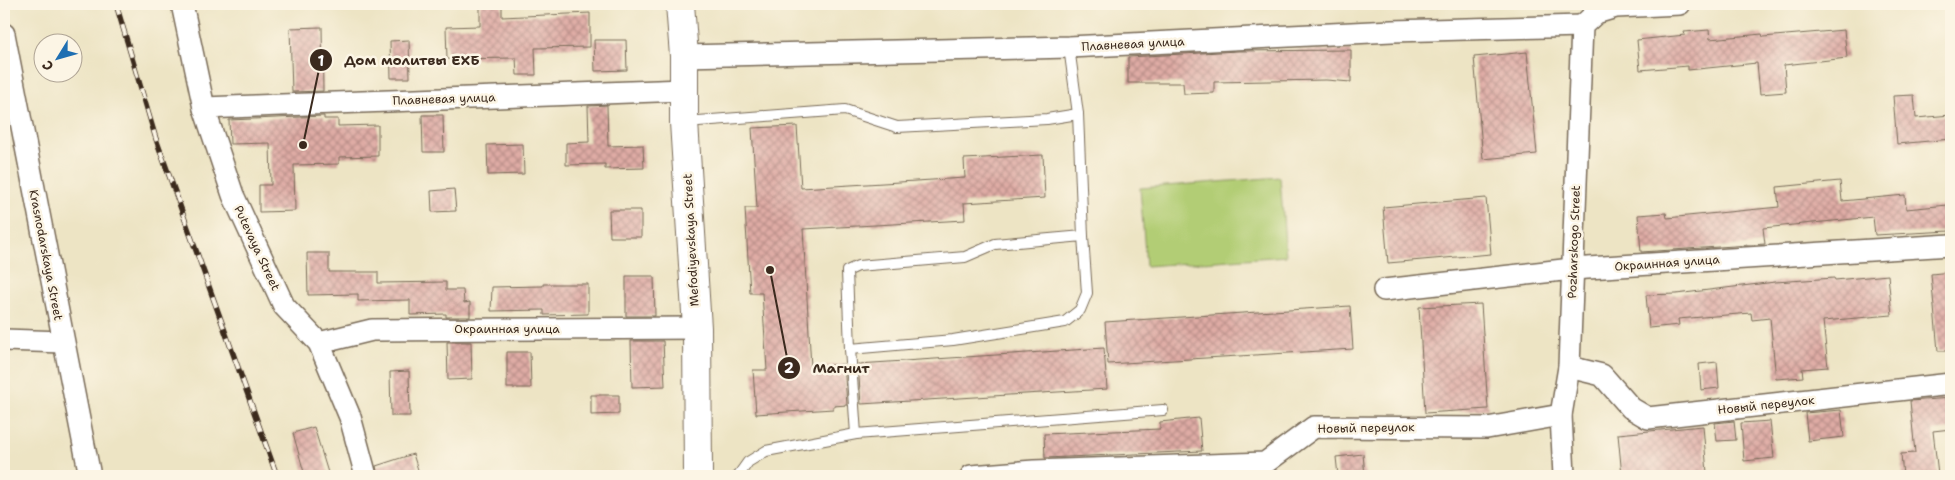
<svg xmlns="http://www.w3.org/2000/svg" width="1955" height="480" font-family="'Shantell Sans',sans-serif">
	<defs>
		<pattern id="building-cross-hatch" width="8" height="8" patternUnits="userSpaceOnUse" patternTransform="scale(1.25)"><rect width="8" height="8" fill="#dfaca5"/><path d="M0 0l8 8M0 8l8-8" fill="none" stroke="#b68c86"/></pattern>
	</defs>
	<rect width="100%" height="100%" fill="#fcf5e5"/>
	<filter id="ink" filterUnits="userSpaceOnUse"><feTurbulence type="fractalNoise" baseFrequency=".02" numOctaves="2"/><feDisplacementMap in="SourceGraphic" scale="10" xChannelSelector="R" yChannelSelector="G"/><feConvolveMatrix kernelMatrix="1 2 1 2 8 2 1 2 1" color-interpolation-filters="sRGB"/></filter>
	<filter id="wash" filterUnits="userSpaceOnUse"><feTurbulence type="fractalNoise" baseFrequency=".0096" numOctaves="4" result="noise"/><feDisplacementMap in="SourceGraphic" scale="20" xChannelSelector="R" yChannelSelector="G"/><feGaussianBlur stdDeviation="1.12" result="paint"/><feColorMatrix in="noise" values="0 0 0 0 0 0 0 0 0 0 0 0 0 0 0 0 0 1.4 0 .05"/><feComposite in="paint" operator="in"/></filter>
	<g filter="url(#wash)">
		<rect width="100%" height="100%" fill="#ede4c4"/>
		<!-- grass -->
		<path fill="#b2cd74" stroke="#767c49" d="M 1280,177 L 1286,256 L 1146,266 L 1140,188 Z"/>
		<g id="blocks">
			<!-- building -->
			<g fill="url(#building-cross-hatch)">
				<path d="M 480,4 L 502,4 L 502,17 L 590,13 L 590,47 L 535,48 L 536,75 L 517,75 L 516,58 L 447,59 L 446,27 L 480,26 Z"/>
				<path d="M 322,27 L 323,91 L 292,92 L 290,28 Z"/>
				<path d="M 1709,30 L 1710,39 L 1762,34 L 1763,37 L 1844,30 L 1847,58 L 1784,65 L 1786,92 L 1760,94 L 1757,63 L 1688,70 L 1688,66 L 1640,70 L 1637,40 L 1685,35 L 1684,32 Z"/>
				<path d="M 409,40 L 410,78 L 391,78 L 390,41 Z"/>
				<path d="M 594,40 L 626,40 L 627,70 L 595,71 Z"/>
				<path d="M 1351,50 L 1351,82 L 1326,80 L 1214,82 L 1214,93 L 1184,94 L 1183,83 L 1128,83 L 1128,57 L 1238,51 Z"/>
				<path d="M 1527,52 L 1537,154 L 1483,159 L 1474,57 Z"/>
				<path d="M 1914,95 L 1916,118 L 1951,115 L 1951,139 L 1897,144 L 1893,96 Z"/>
				<path d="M 607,105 L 608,146 L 643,145 L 644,168 L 605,169 L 605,164 L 566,165 L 566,143 L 589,142 L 588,106 Z"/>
				<path d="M 422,115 L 443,115 L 444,152 L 423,152 Z"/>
				<path d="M 324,116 L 324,119 L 338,119 L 338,126 L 378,125 L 378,156 L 339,157 L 339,164 L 294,165 L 295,211 L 259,212 L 259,185 L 271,185 L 270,143 L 230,144 L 229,120 Z"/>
				<path d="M 797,126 L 801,188 L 965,178 L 964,159 L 1043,155 L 1045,198 L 964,203 L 965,220 L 803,229 L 811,367 L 844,364 L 847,405 L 833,406 L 833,409 L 756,414 L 753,370 L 767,370 L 762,293 L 750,293 L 745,208 L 757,208 L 752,128 Z"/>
				<path d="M 523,144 L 524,174 L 488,175 L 487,145 Z"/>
				<path d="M 1840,181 L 1842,201 L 1905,195 L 1906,209 L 1948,205 L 1950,231 L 1875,235 L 1873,217 L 1763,228 L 1765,244 L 1641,252 L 1638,215 L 1666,213 L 1667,218 L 1779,207 L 1777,187 Z"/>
				<path d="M 454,189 L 456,211 L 432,212 L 431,191 Z"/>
				<path d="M 1486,198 L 1491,254 L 1388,263 L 1383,207 Z"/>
				<path d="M 609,210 L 641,210 L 641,237 L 610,237 Z"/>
				<path d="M 307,253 L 329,253 L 329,272 L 378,272 L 378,283 L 446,282 L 446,290 L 463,290 L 464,303 L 470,302 L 470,317 L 446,317 L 446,314 L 410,315 L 410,300 L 358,301 L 358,294 L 308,295 Z"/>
				<path d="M 1951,272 L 1951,351 L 1938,351 L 1931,274 Z"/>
				<path d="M 1888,275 L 1892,315 L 1823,321 L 1828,367 L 1802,369 L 1803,377 L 1776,379 L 1770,318 L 1752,320 L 1751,313 L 1678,319 L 1679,325 L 1649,328 L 1646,295 L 1676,294 L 1775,282 L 1834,278 L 1835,280 Z"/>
				<path d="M 626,276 L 654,276 L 655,316 L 626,316 Z"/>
				<path d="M 543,284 L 588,284 L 588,314 L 544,315 L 544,310 L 491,311 L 492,287 L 543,286 Z"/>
				<path d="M 1481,304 L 1488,409 L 1425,413 L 1419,307 Z"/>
				<path d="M 1350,306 L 1353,349 L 1108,364 L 1105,322 Z"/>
				<path d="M 631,341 L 663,341 L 665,386 L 632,387 Z"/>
				<path d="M 447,342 L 471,342 L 472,379 L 448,380 Z"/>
				<path d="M 1104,348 L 1107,389 L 861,404 L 858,364 Z"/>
				<path d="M 507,352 L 530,352 L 531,388 L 507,388 Z"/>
				<path d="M 1717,362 L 1719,388 L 1701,390 L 1699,364 Z"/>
				<path d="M 409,371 L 410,416 L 391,416 L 390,372 Z"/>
				<path d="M 591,395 L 619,395 L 619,414 L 591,415 Z"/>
				<path d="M 1951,398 L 1951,429 L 1933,431 L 1938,474 L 1903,476 L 1901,454 L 1915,453 L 1910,401 Z"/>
				<path d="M 1841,410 L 1844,437 L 1808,441 L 1805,413 Z"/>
				<path d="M 1199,418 L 1202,451 L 1045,458 L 1044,434 L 1160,429 L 1160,422 Z"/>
				<path d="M 1734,421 L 1736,440 L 1717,441 L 1715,423 Z"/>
				<path d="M 1770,421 L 1774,458 L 1744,461 L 1741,423 Z"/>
				<path d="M 1703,426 L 1707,473 L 1668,476 L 1622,476 L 1618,434 Z"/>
				<path d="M 314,427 L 329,476 L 305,476 L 293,433 Z"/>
				<path d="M 413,454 L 420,476 L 378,476 L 376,466 Z"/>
				<path d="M 1363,454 L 1365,476 L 1338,476 L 1336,457 Z"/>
			</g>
		</g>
	</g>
	<g filter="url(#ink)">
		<use href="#blocks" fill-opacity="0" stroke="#796b58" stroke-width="1"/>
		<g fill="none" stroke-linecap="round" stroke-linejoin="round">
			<defs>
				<g id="service">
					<path d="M 1069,47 L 1078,114 L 1083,236 L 1087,293 L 1080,310 L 1065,322 L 953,340 L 850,349 L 847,271 L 858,266 L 965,257 L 995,244 L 1083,236"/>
					<path d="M 685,122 L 845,110 L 897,127 L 1047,119 L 1078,114"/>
					<path d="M 850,349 L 856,434"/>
					<path d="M 738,476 L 748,462 L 766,451 L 856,434 L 1163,410"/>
				</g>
				<g id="minor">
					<path d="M 182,4 L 204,108 L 233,195 L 284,306 L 319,343 L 350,417 L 366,476"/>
					<path d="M 4,34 L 90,476"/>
					<path d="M 684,56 L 1069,47 L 1392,31 L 1582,26"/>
					<path d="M 204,108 L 684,90"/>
					<path d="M 1384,290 L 1572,269 L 1951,245"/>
					<path d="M 4,340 L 63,342"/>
					<path d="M 319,343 L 372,330 L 697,328"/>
					<path d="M 1569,367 L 1602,375 L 1631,408 L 1648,418 L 1951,384"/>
					<path d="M 971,476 L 1034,471 L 1265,463 L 1314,427 L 1487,428 L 1561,415"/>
					<path d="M 1564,476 L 1561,415 L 1569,367 L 1582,26 L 1596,13 L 1616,7 L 1680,4"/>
				</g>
				<path id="primary" d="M 680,4 L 684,56 L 684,122 L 697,328 L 698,476"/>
			</defs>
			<!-- service casing -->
			<use href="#service" stroke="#796b58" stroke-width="12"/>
			<!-- minor casing -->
			<use href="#minor" stroke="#796b58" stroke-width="24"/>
			<!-- primary casing -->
			<use href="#primary" stroke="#796b58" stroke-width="30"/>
			<!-- service -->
			<use href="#service" stroke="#fff" stroke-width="10"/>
			<!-- minor -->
			<use href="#minor" stroke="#fff" stroke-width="21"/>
			<!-- primary -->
			<use href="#primary" stroke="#fff" stroke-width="28"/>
			<defs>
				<path id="rail" d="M 116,4 L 156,139 L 277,476"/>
			</defs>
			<!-- rail casing -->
			<use href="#rail" stroke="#3b2a1e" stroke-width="5.5"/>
			<!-- rail -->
			<use href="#rail" stroke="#fcf5e5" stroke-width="4" stroke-dasharray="11" stroke-linecap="butt"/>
		</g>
	</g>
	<g text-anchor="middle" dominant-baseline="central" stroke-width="5" stroke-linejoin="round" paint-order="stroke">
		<!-- street labels -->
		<g font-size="12" fill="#3b2a1e" stroke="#fcf5e5">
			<text transform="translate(1133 44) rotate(-3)">Плавневая улица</text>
			<text transform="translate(444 99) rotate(-2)">Плавневая улица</text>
			<text transform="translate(691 240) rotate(-93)">Mefodiyevskaya Street</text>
			<text transform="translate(1574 242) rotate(-88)">Pozharskogo Street</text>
			<text transform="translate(257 248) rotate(65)">Putevaya Street</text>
			<text transform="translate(46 255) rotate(79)">Krasnodarskaya Street</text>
			<text transform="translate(1667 263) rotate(-4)">Окраинная улица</text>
			<text x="507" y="329">Окраинная улица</text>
			<text transform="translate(1766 405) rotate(-6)">Новый переулок</text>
			<text transform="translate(1366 428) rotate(-1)">Новый переулок</text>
		</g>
	</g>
	<!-- callouts -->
	<path fill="none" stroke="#3b2a1e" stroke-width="2" d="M303 145L321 60M770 270L789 368"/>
	<g fill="#3b2a1e" stroke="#fcf5e5" stroke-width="2">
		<circle cx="303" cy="145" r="5"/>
		<circle cx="770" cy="270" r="5"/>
		<circle cx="321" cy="60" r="12"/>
		<circle cx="789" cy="368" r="12"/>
	</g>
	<g font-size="15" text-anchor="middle" font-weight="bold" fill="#fff">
		<text x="321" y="66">1</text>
		<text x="789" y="373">2</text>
	</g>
	<g font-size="14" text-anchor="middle" font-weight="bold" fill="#3b2a1e" stroke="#fcf5e5" stroke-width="5" stroke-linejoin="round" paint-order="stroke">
		<text x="412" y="65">Дом молитвы ЕХБ</text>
		<text x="841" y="373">Магнит</text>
	</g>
	<!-- margin -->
	<rect width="1955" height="480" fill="none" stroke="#fcf5e5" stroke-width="20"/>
	<!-- north arrow -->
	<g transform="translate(58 58) rotate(233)"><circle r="24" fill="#fcf5e5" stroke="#afa495"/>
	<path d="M0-4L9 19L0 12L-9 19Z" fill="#1f6fb2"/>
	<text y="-8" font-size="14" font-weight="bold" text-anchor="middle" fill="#3b2a1e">С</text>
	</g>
</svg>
